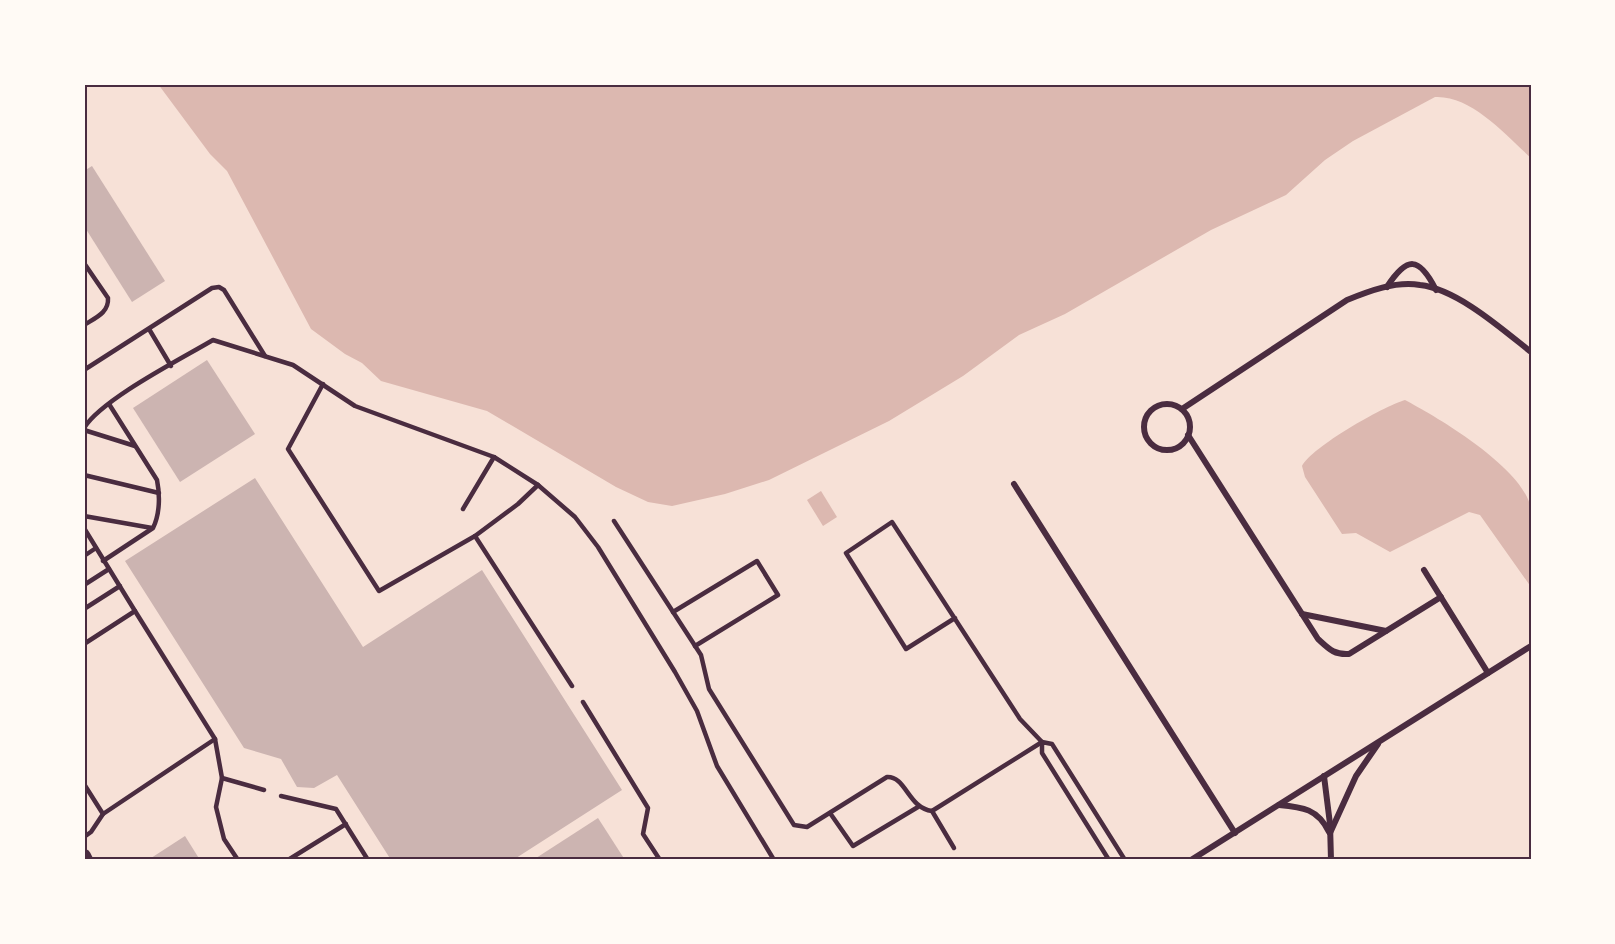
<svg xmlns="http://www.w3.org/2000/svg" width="1615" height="944" font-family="'Fira Sans',sans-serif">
	<rect width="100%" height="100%" fill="#f7e1d7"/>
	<!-- water -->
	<g fill="#dcb8b0">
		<path d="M 158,84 L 1531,84 L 1531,158 C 1506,135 1471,95 1435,97 L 1353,141 L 1325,160 L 1286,195 L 1211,230 L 1065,314 L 1019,335 L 963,376 L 889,421 L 769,480 L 725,494 L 672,506 L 648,502 L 616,487 L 487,411 L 381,381 L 362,363 L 345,354 L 311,329 L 227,171 L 210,154 Z"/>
		<path d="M 1405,400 C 1439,418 1525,469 1531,509 C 1534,534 1531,562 1531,587 L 1480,515 L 1469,512 L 1390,552 L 1356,533 L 1342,534 L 1305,477 L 1302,466 C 1312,447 1382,407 1405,400 Z"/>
		<path d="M 821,491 L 837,517 L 823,526 L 807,500 Z"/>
	</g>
	<!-- building -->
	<g fill="#ccb4b1">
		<path d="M 92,166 L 165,281 L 132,302 L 84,226 L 84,171 Z"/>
		<path d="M 207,360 L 255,434 L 180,482 L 133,408 Z"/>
		<path d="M 255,478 L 363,647 L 482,570 L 622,790 L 513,860 L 391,860 L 337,775 L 314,788 L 297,787 L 281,759 L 244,748 L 125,561 Z"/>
		<path d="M 598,818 L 625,860 L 533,860 Z"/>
		<path d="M 185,836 L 200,860 L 148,860 Z"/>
	</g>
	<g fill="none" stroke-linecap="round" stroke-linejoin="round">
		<!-- service -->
		<g stroke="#4a2c40" stroke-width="4.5">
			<path d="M 84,263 L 108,298 C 109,313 95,318 84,325"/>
			<path d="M 149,329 L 171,366"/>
			<path d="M 84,370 L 212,288 L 219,287 L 224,290 L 265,356"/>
			<path d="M 323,384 L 288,449 L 379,591 L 475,536"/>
			<path d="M 84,428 C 102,399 181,359 213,340 L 293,365 L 355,406 L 494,457 L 538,485 L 575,517 L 598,547 L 675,672 L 697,711 L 717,766 L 774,860"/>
			<path d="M 84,430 L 135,446"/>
			<path d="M 84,475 L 159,493"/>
			<path d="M 538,485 L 518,504 L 475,536 L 572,686"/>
			<path d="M 463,509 L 494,457"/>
			<path d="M 84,516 L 152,528"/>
			<path d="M 614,521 L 701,655 L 709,689 L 794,825 L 807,827 L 887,777 C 906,776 908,808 932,811 L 1042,742 L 1020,719 L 892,522 L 846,553 L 906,649 L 955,618"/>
			<path d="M 84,528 L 135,611 L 84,644"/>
			<path d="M 84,556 L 96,548"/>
			<path d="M 103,561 L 153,528 C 160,514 160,495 157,480 L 109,404"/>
			<path d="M 84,585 L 109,569"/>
			<path d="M 84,609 L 120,586"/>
			<path d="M 135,611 L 215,739 L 222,778 L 216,807 L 224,839 L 238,860"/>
			<path d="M 673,612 L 757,561 L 778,595 L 695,646"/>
			<path d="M 583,702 L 648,808 L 643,834 L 660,860"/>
			<path d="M 222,778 L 264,790"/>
			<path d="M 84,784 L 103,814 L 91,832 L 84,837"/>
			<path d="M 281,796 L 336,809 L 368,860"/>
			<path d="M 932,811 L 954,848"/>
			<path d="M 830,813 L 853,846 L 918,807"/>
			<path d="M 103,814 L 215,739"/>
			<path d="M 288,860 L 346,824"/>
			<path d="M 1109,860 L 1042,753 L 1042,742 L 1052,744 L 1125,860"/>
		</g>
		<!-- minor -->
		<g stroke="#4a2c40" stroke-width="6">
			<path d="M 1387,287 C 1407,256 1419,256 1436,290"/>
			<circle cx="1167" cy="427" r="23"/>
			<path d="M 1182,409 L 1347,300 C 1369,291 1395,281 1420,285 C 1457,289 1502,329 1531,352"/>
			<path d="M 1188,435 L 1318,639 C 1329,649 1334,655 1349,654 L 1441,597"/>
			<path d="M 1014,484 L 1235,833"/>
			<path d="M 1424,570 L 1488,673"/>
			<path d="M 1302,614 L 1386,631"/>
			<path d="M 1324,776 L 1330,824 L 1331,860"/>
			<path d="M 1279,805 C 1303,807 1318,809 1329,832"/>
			<path d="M 1330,833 L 1356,776 L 1378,744"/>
			<path d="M 1191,860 L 1531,646"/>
		</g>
		<!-- primary -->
		<path stroke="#4a2c40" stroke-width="14" d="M 84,856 L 86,860"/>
	</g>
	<!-- border -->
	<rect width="1615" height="944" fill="none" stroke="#fffaf5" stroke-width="171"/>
	<rect x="86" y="86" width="1444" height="772" fill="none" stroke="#4a2c40" stroke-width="2"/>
</svg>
